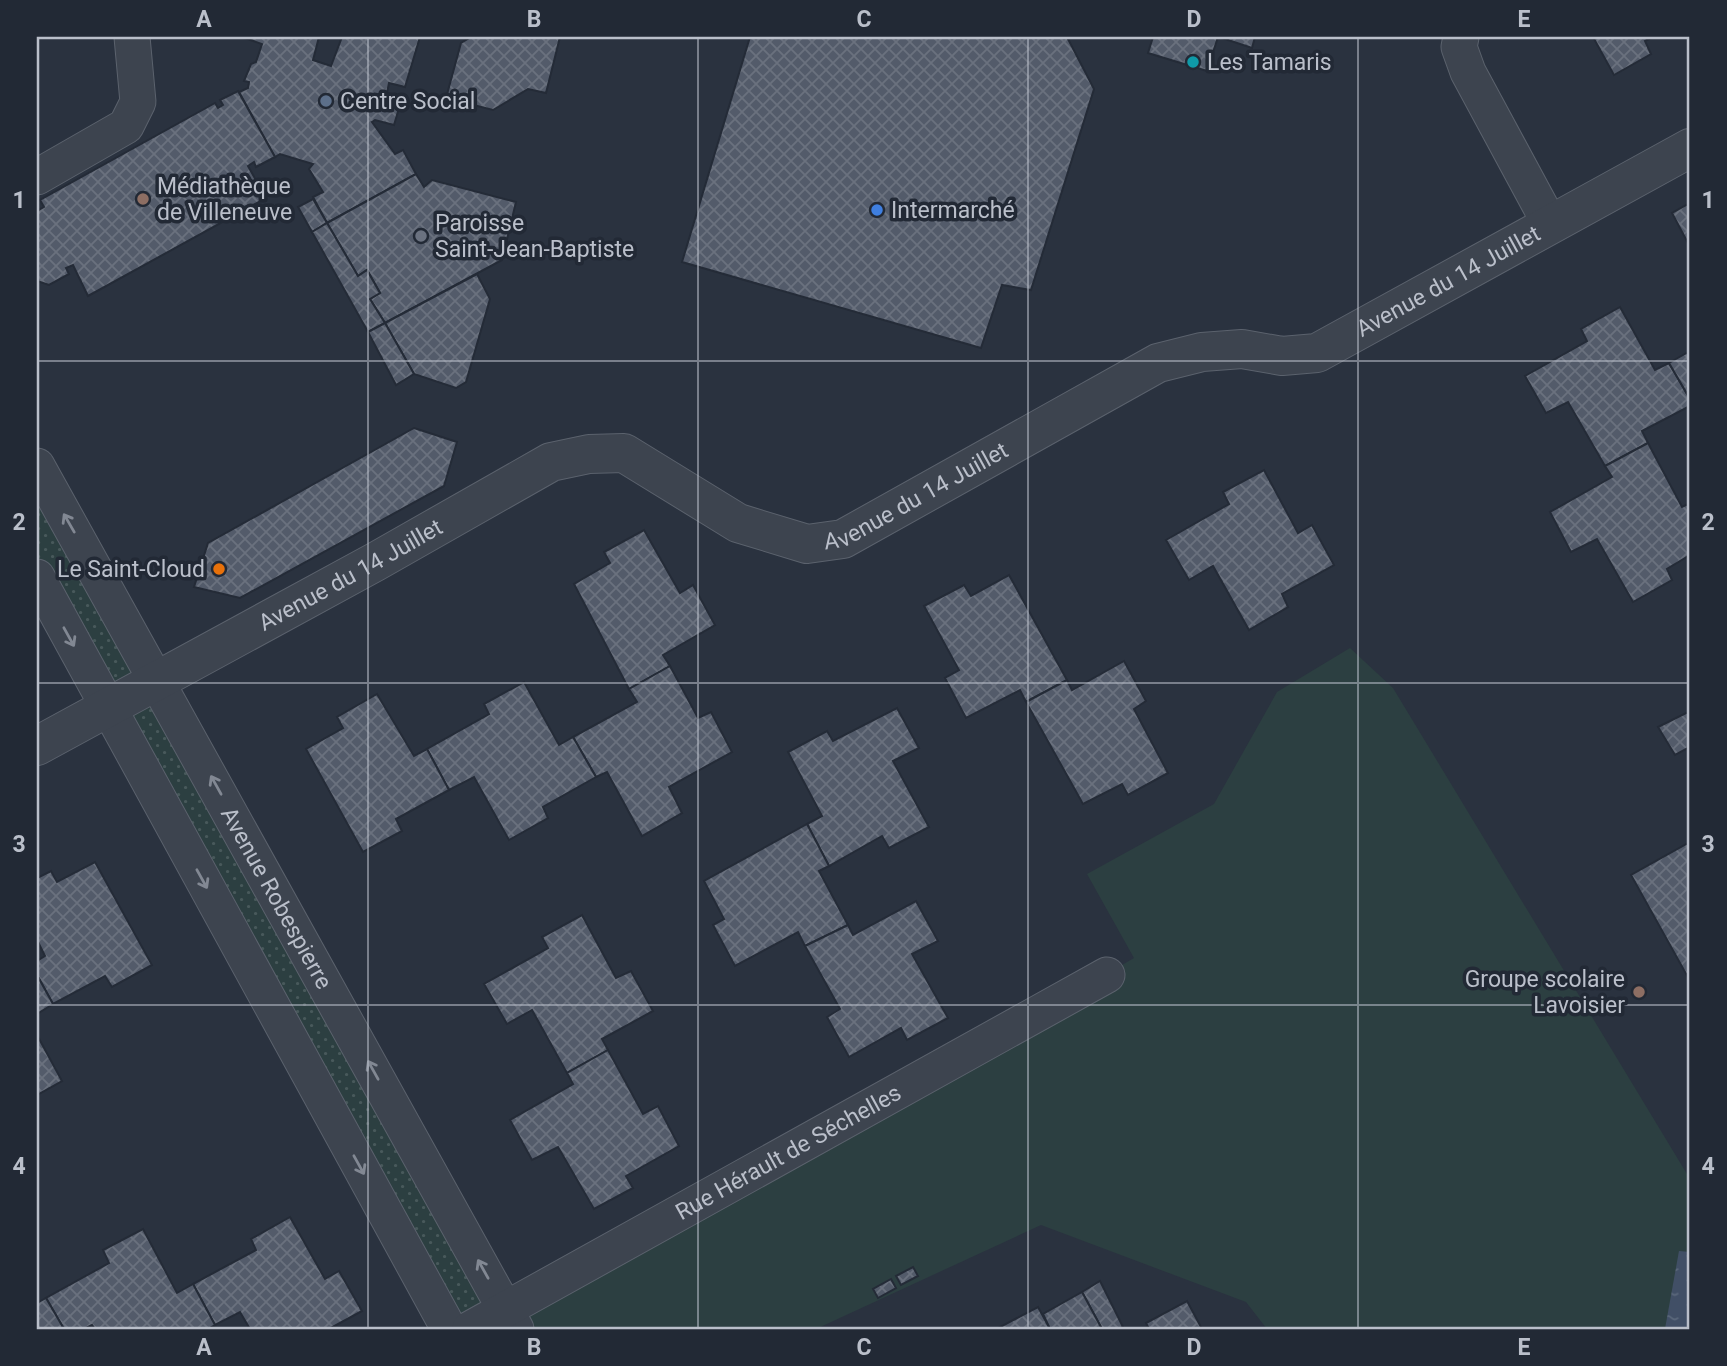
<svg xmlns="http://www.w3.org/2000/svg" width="1727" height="1366" font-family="Roboto,sans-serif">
	<defs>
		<pattern id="grass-dots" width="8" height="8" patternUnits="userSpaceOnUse" patternTransform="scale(1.75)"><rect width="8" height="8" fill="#2c3f41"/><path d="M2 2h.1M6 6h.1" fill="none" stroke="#48595b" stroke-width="1.8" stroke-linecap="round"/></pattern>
		<pattern id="water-ripples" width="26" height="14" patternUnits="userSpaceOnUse" patternTransform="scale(1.75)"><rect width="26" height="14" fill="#414f66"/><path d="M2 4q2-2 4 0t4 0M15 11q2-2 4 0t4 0" fill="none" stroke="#5a677b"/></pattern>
		<pattern id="building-cross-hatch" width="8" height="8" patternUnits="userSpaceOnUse" patternTransform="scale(1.75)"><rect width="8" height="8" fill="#535b6a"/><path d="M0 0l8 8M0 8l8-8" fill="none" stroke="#6a717e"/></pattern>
	</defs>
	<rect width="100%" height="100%" fill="#2a323f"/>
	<!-- grass -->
	<path fill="url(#grass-dots)" d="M 37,466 L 516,1329 L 449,1329 L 37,577 Z"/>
	<!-- park -->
	<path fill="#2c3f41" d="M 1350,648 L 1393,688 L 1690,1179 L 1690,1329 L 1267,1329 L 1246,1302 L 1041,1225 L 816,1329 L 516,1329 L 510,1319 L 1134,958 L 1087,874 L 1214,804 L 1277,692 Z"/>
	<!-- water -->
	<path fill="url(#water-ripples)" d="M 1679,1251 L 1690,1252 L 1690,1329 L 1665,1329 Z"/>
	<!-- building -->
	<g fill="url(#building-cross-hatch)" stroke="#242b37" stroke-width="2">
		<path d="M 242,37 L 319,37 L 313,60 L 331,66 L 342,37 L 420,37 L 405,87 L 389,83 L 387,93 L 402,98 L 394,125 L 375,120 L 372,122 L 395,154 L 403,150 L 416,174 L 327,223 L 313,197 L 323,192 L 309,169 L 313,164 L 280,154 L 275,157 L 239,92 L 248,88 L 249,82 L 244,81 L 251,64 L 256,62 L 262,44 Z"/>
		<path d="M 471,37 L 560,37 L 546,93 L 528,89 L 493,110 L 446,98 L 461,43 Z"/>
		<path d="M 750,37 L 1067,37 L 1094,89 L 1031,290 L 1002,285 L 981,348 L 682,262 Z"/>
		<path d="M 1153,37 L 1218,37 L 1207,71 L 1148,53 Z"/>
		<path d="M 1219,37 L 1255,37 L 1252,48 Z"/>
		<path d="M 1593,37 L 1653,37 L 1645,41 L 1651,54 L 1614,75 Z"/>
		<path d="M 238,91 L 275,157 L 256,167 L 254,162 L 248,166 L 266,198 L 88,296 L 73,265 L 66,268 L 69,274 L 49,285 L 37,281 L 37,211 L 44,207 L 40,200 L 215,103 L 218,108 L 223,105 L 220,100 Z"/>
		<path d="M 416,174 L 424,187 L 432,180 L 516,202 L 502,260 L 385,323 L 370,299 L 380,293 L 367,270 L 358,276 L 327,223 Z"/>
		<path d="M 313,199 L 327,223 L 312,232 L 298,207 Z"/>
		<path d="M 1690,203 L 1690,247 L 1672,213 Z"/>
		<path d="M 327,223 L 358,276 L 367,270 L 380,293 L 370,299 L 385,323 L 368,332 L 312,232 Z"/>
		<path d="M 477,274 L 490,299 L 466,382 L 456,388 L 414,374 L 385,323 Z"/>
		<path d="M 1620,307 L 1655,370 L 1669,363 L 1690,399 L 1690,406 L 1642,431 L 1648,443 L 1605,466 L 1568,402 L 1546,413 L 1525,376 L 1587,341 L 1581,329 Z"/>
		<path d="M 385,323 L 414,374 L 396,385 L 368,332 Z"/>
		<path d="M 1690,351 L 1690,399 L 1669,363 Z"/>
		<path d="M 414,428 L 457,442 L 444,486 L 240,598 L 194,587 L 208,543 Z"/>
		<path d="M 1648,443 L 1682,507 L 1690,503 L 1690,555 L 1667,569 L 1672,580 L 1633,602 L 1597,539 L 1571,552 L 1550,512 L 1612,477 L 1605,466 Z"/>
		<path d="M 1264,470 L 1298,533 L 1312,525 L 1334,565 L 1282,594 L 1288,607 L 1249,630 L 1213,566 L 1189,580 L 1166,540 L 1229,504 L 1223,492 Z"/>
		<path d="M 644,530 L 680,593 L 693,585 L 715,625 L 663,655 L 670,666 L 629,689 L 574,584 L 610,563 L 604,552 Z"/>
		<path d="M 1009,575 L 1067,680 L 1026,702 L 1020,690 L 966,718 L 945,678 L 959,670 L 924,606 L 964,585 L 971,596 Z"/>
		<path d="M 1124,661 L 1146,701 L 1134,709 L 1168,773 L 1128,795 L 1122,784 L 1083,804 L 1026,702 L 1067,680 L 1072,690 Z"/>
		<path d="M 670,666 L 698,718 L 711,712 L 732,752 L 669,787 L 682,813 L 642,836 L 607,772 L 596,777 L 573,737 L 637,702 L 629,689 Z"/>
		<path d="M 524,682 L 559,745 L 573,737 L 596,777 L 543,807 L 548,818 L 509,840 L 474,777 L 449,790 L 427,749 L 489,714 L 484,704 Z"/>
		<path d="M 377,694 L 414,756 L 427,749 L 449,790 L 396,819 L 402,831 L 363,852 L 306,749 L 343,728 L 337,717 Z"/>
		<path d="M 897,708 L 919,748 L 893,761 L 929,827 L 889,848 L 882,836 L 829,866 L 807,824 L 822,816 L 788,752 L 827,731 L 833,741 Z"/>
		<path d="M 1690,711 L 1690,747 L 1675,755 L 1658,727 Z"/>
		<path d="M 807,824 L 829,866 L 819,871 L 848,925 L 805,946 L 798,932 L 735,966 L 713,925 L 724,919 L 704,881 Z"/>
		<path d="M 1690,842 L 1690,981 L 1631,875 Z"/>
		<path d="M 95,862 L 152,965 L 112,987 L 105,976 L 53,1004 L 37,975 L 37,961 L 45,956 L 37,940 L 37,878 L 51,871 L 57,882 Z"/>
		<path d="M 916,901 L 938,941 L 912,954 L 948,1018 L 907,1040 L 901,1028 L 849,1057 L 827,1017 L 840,1009 L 805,946 L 848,925 L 853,935 Z"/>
		<path d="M 582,915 L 616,978 L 631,971 L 653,1011 L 602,1039 L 608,1050 L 567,1073 L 532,1010 L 507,1024 L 484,984 L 548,948 L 542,937 Z"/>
		<path d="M 37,975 L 53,1004 L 37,1014 Z"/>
		<path d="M 37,1035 L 62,1081 L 37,1095 Z"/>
		<path d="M 608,1050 L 643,1114 L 658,1106 L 679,1146 L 626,1176 L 633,1188 L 594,1209 L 558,1147 L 532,1160 L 510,1120 L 573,1084 L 567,1073 Z"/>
		<path d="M 290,1217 L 325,1279 L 339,1271 L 362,1311 L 329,1329 L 250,1329 L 240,1312 L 215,1325 L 193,1284 L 256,1250 L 251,1239 Z"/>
		<path d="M 143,1229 L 177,1293 L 193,1284 L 215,1325 L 208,1329 L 95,1329 L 92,1325 L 84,1329 L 64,1329 L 46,1298 L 109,1263 L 103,1250 Z"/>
		<path d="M 913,1267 L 918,1276 L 901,1285 L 896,1276 Z"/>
		<path d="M 891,1279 L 896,1288 L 878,1298 L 873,1289 Z"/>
		<path d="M 1100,1281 L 1123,1327 L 1119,1329 L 1102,1329 L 1082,1292 Z"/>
		<path d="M 1082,1292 L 1102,1329 L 1050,1329 L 1043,1314 Z"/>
		<path d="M 46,1298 L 64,1329 L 37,1329 L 37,1303 Z"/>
		<path d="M 1187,1301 L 1202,1329 L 1149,1329 L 1146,1323 Z"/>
		<path d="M 1038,1307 L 1050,1329 L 998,1329 L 998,1328 Z"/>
	</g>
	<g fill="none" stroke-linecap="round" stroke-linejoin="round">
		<defs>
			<g id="minor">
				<path d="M 1461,37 L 1459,47 L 1468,72 L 1550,224"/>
				<path d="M 37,177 L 126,126 L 138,102 L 132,37"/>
				<path id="s1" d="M 37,466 L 516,1329"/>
				<path d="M 37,577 L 449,1329"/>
				<path id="s2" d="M 470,1329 L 1107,975"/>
			</g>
			<g id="tertiary">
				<path id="s3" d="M 37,746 L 375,562 L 551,462 L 589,454 L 624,453 L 738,523 L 807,544 L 843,539 L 1158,363 L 1202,352 L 1242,349 L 1282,356 L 1317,353 L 1690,148"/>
			</g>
		</defs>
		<!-- minor casing -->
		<use href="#minor" stroke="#5b626d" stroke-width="37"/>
		<!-- tertiary casing -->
		<use href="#tertiary" stroke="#5b626d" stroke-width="40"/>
		<!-- minor -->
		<use href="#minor" stroke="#3d444f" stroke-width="35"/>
		<!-- tertiary -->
		<use href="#tertiary" stroke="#3d444f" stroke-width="38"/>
	</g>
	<!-- one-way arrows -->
	<defs><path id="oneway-shaft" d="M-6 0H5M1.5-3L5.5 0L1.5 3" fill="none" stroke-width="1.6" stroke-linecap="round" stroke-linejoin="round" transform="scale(1.75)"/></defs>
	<g stroke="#828893">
		<use href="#oneway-shaft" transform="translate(69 523) rotate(-120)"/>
		<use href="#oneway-shaft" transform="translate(69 637) rotate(61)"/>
		<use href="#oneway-shaft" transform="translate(216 785) rotate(-119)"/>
		<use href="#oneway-shaft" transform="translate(202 879) rotate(61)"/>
		<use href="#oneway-shaft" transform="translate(373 1070) rotate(-119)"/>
		<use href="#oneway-shaft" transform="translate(359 1165) rotate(61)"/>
		<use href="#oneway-shaft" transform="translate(483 1269) rotate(-119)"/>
	</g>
	<!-- grid -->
	<path fill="none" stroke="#babfca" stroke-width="2" stroke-opacity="0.55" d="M 368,37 L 368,1329M 698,37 L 698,1329M 1028,37 L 1028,1329M 1358,37 L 1358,1329M 37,361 L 1690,361M 37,683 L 1690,683M 37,1005 L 1690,1005"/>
	<!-- markers -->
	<circle fill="#0f9aa8" stroke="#222935" stroke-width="2.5" cx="1193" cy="62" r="7"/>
	<circle fill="#5c6f8a" stroke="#222935" stroke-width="2.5" cx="326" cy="101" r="7"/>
	<g fill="#8d6e63" stroke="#222935" stroke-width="2.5">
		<circle cx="143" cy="199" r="7"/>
		<circle cx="1639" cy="992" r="7"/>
	</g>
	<circle fill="#3f7fe0" stroke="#222935" stroke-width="2.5" cx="877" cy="210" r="7"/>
	<circle fill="#6b7280" stroke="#222935" stroke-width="2.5" cx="421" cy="236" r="7"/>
	<circle fill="#e8710a" stroke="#222935" stroke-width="2.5" cx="219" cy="569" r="7"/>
	<g text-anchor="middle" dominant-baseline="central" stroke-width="7" stroke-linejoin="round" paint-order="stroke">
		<!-- poi labels -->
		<g font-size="23" fill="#babfca" stroke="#222935" text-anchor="start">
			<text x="1207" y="62">Les Tamaris</text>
			<text x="340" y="101">Centre Social</text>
			<text x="157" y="186">Médiathèque<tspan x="157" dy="26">de Villeneuve</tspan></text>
			<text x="891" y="210">Intermarché</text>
			<text x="435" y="223">Paroisse<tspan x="435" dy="26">Saint-Jean-Baptiste</tspan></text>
			<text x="205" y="569" text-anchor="end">Le Saint-Cloud</text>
			<text x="1625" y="979" text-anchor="end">Groupe scolaire<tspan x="1625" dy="26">Lavoisier</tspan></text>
		</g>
		<!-- street labels -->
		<g font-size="23" fill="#babfca" stroke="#222935">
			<text stroke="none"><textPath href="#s3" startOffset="1575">Avenue du 14 Juillet</textPath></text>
			<text stroke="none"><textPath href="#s3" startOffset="987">Avenue du 14 Juillet</textPath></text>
			<text stroke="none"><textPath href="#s3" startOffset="357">Avenue du 14 Juillet</textPath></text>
			<text stroke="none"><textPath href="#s1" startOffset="494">Avenue Robespierre</textPath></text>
			<text stroke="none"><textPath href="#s2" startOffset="364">Rue Hérault de Séchelles</textPath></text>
		</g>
	</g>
	<!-- border -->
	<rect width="1727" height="1366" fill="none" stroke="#222935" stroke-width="77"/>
	<rect x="38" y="38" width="1650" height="1290" fill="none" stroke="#babfca" stroke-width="2.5"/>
	<g font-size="23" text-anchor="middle" font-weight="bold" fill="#babfca">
		<text x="204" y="27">A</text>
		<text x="534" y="27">B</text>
		<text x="864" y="27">C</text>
		<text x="1194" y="27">D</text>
		<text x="1524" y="27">E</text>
		<text x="19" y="208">1</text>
		<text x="1708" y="208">1</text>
		<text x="19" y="530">2</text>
		<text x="1708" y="530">2</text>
		<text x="19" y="852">3</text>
		<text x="1708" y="852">3</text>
		<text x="19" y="1174">4</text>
		<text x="1708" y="1174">4</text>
		<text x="204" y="1355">A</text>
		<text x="534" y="1355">B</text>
		<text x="864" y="1355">C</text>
		<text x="1194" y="1355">D</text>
		<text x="1524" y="1355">E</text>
	</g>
</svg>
